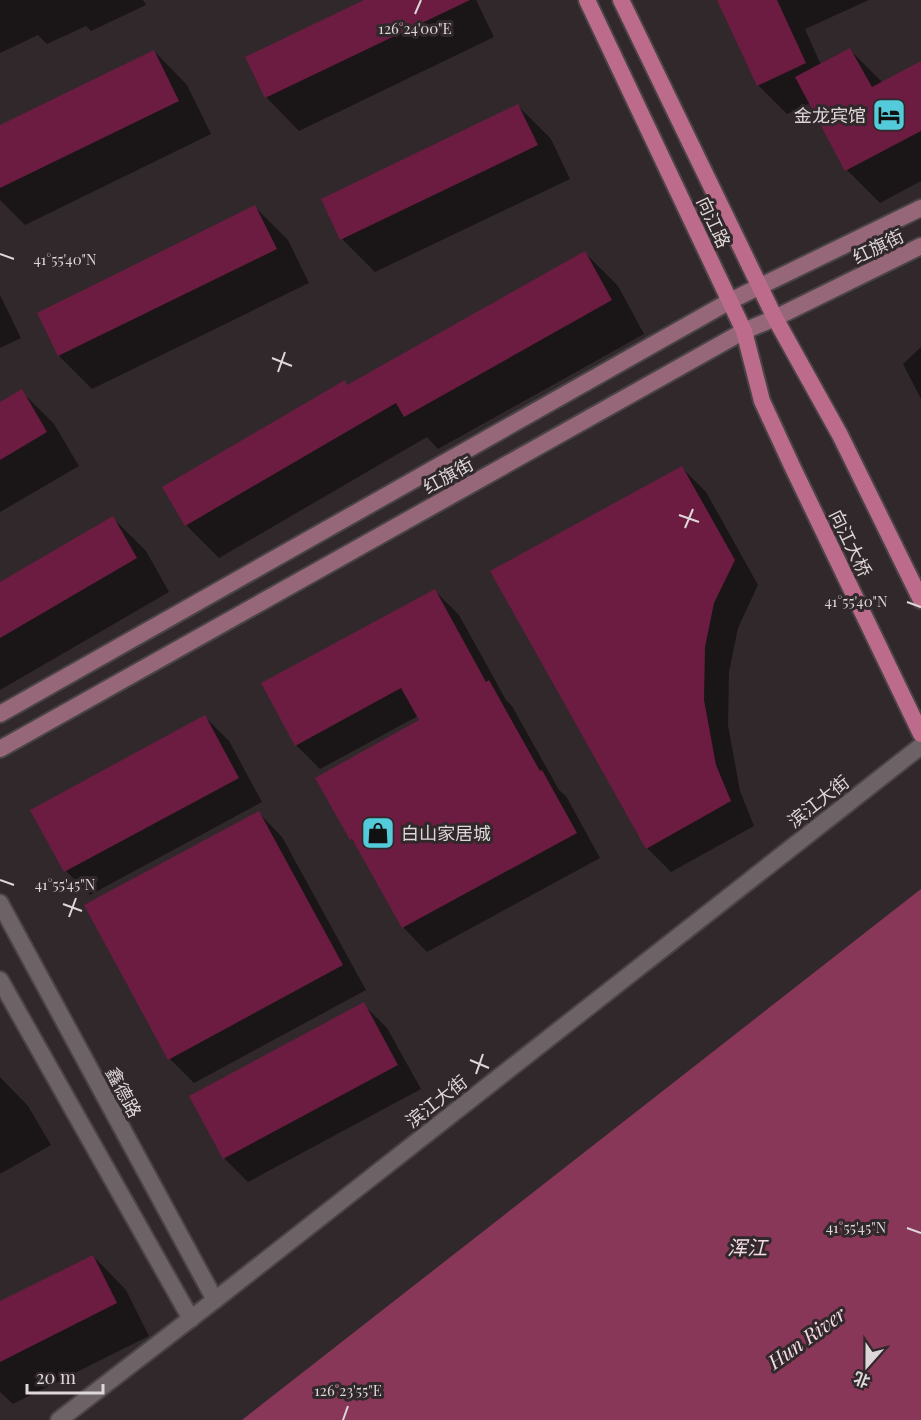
<svg xmlns="http://www.w3.org/2000/svg" width="921" height="1420" font-family="'Playfair Display','Noto Sans SC',serif">
	<rect width="100%" height="100%" fill="#31282b"/>
	<!-- water -->
	<path fill="#893758" d="M 921,889 L 921,1420 L 242,1420 Z"/>
	<!-- shadow -->
	<g fill="#0007">
		<path d="M 0,0 L 143,0 L 146,5 L 91,31 L 86,26 L 47,44 L 38,35 L 0,53 Z"/>
		<path d="M 368,0 L 476,0 L 494,37 L 299,131 L 266,97 Z"/>
		<path d="M 719,0 L 869,0 L 805,29 L 821,65 L 850,50 L 883,83 L 921,62 L 921,181 L 880,203 L 847,170 L 810,103 L 787,114 L 758,85 Z"/>
		<path d="M 154,51 L 187,85 L 211,134 L 25,225 L 0,200 L 0,126 Z"/>
		<path d="M 518,106 L 551,139 L 570,179 L 375,272 L 342,239 Z"/>
		<path d="M 255,207 L 288,240 L 309,283 L 92,389 L 59,356 L 39,313 Z"/>
		<path d="M 585,253 L 618,286 L 644,334 L 438,449 L 427,437 L 219,558 L 186,525 L 344,382 L 348,386 Z"/>
		<path d="M 0,295 L 21,338 L 0,348 Z"/>
		<path d="M 921,347 L 921,399 L 903,364 Z"/>
		<path d="M 21,391 L 54,424 L 79,466 L 0,512 L 0,404 Z"/>
		<path d="M 682,468 L 706,492 L 758,585 L 738,628 L 729,672 L 728,725 L 740,791 L 754,826 L 671,872 L 647,848 Z"/>
		<path d="M 113,518 L 146,551 L 169,592 L 0,690 L 0,584 Z"/>
		<path d="M 435,591 L 459,615 L 506,700 L 512,706 L 559,790 L 566,796 L 600,858 L 427,952 L 403,927 L 358,846 L 351,839 L 421,720 L 418,716 L 320,769 L 296,745 Z"/>
		<path d="M 205,717 L 229,741 L 262,802 L 90,895 L 66,871 L 32,810 Z"/>
		<path d="M 258,812 L 282,837 L 366,990 L 194,1083 L 170,1059 Z"/>
		<path d="M 363,1004 L 387,1028 L 421,1089 L 248,1182 L 224,1158 Z"/>
		<path d="M 0,1077 L 28,1106 L 51,1145 L 0,1174 Z"/>
		<path d="M 93,1256 L 126,1290 L 149,1336 L 13,1404 L 0,1392 L 0,1303 Z"/>
	</g>
	<!-- building -->
	<g fill="#6c1c40">
		<path d="M 364,0 L 470,0 L 265,98 L 245,57 Z"/>
		<path d="M 717,0 L 777,0 L 806,63 L 757,86 Z"/>
		<path d="M 850,48 L 872,87 L 921,61 L 921,131 L 845,171 L 795,77 Z"/>
		<path d="M 154,50 L 179,101 L 0,188 L 0,125 Z"/>
		<path d="M 518,104 L 538,145 L 340,240 L 321,199 Z"/>
		<path d="M 255,205 L 277,249 L 58,356 L 37,313 Z"/>
		<path d="M 585,251 L 612,300 L 404,417 L 396,403 L 185,526 L 162,487 L 345,380 L 347,385 Z"/>
		<path d="M 22,389 L 47,432 L 0,460 L 0,402 Z"/>
		<path d="M 682,466 L 735,560 L 714,603 L 705,647 L 704,700 L 716,765 L 731,801 L 646,849 L 490,571 Z"/>
		<path d="M 113,516 L 137,558 L 0,638 L 0,582 Z"/>
		<path d="M 435,589 L 486,682 L 489,680 L 540,771 L 542,770 L 577,833 L 402,928 L 352,839 L 350,840 L 315,778 L 419,720 L 401,688 L 295,746 L 261,683 Z"/>
		<path d="M 205,715 L 239,778 L 64,872 L 30,810 Z"/>
		<path d="M 259,811 L 343,965 L 168,1060 L 84,905 Z"/>
		<path d="M 364,1002 L 398,1065 L 223,1159 L 189,1096 Z"/>
		<path d="M 93,1255 L 117,1303 L 0,1362 L 0,1301 Z"/>
	</g>
	<g fill="none" stroke-linecap="round" stroke-linejoin="round">
		<defs>
			<g id="tertiary">
				<path d="M 0,903 L 215,1300"/>
				<path d="M 0,980 L 191,1319"/>
				<path d="M 59,1420 L 215,1300 L 921,746"/>
			</g>
			<g id="secondary">
				<path d="M 0,714 L 730,301 L 921,208"/>
				<path d="M 0,749 L 744,331 L 775,318 L 921,246"/>
			</g>
			<g id="primary">
				<path d="M 587,0 L 744,331 L 762,401 L 792,466 L 921,734"/>
				<path d="M 621,0 L 775,318 L 840,435 L 921,600"/>
			</g>
		</defs>
		<!-- tertiary casing -->
		<use href="#tertiary" stroke="#4b4446" stroke-width="20"/>
		<!-- secondary casing -->
		<use href="#secondary" stroke="#4b4446" stroke-width="20"/>
		<!-- primary casing -->
		<use href="#primary" stroke="#4b4446" stroke-width="20"/>
		<!-- tertiary -->
		<use href="#tertiary" stroke="#6d6366" stroke-width="16"/>
		<!-- secondary -->
		<use href="#secondary" stroke="#956779" stroke-width="16"/>
		<!-- primary -->
		<use href="#primary" stroke="#bd6b8b" stroke-width="16"/>
	</g>
	<!-- ticks -->
	<path fill="none" stroke="#ddd7d9" stroke-width="2" d="M 415,14 L 421,0M 0,254 L 14,259M 272,358 L 292,366M 278,372 L 285,352M 679,515 L 699,522M 685,528 L 693,509M 907,602 L 921,607M 0,880 L 14,885M 63,904 L 82,911M 69,917 L 76,898M 470,1060 L 489,1068M 476,1074 L 483,1054M 907,1228 L 921,1233M 343,1420 L 348,1406"/>
	<!-- icons -->
	<defs>
		<symbol id="hotel-square" viewBox="-11 -11 22 22"><rect x="-9" y="-9" width="18" height="18" rx="4" fill="#53cbdb" stroke="#31282b"/><path d="M-6-4.5h1.5V1H6V5H4.5V3h-9V5H-6ZM-4 0a1.8 1.8 0 1 1 3.6 0ZM.5 0V-2.5h3Q6-2.5 6 0Z" fill="#111"/></symbol>
		<symbol id="shop-square" viewBox="-11 -11 22 22"><rect x="-9" y="-9" width="18" height="18" rx="4" fill="#53cbdb" stroke="#31282b"/><path d="M-5-2.5h2.3a2.7 3.5 0 0 1 5.4 0H5L5.5 6h-11ZM-1.5-2.5h3a1.5 2.3 0 0 0-3 0Z" fill="#111"/></symbol>
	</defs>
	<g fill-rule="evenodd">
		<use href="#hotel-square" x="870" y="96" width="38" height="38"/>
		<use href="#shop-square" x="359" y="814" width="38" height="38"/>
	</g>
	<g text-anchor="middle" dominant-baseline="central" stroke-width="6" stroke-linejoin="round" paint-order="stroke">
		<!-- poi labels -->
		<g font-size="18" fill="#ddd7d9" stroke="#31282b" text-anchor="end">
			<text x="866" y="115">金龙宾馆</text>
			<text x="401" y="833" text-anchor="start">白山家居城</text>
		</g>
		<!-- street labels -->
		<g font-size="18" fill="#ddd7d9" stroke="#31282b">
			<text transform="translate(714 222) rotate(65)">向江路</text>
			<text transform="translate(878 246) rotate(-26)">红旗街</text>
			<text transform="translate(448 475) rotate(-29)">红旗街</text>
			<text transform="translate(851 543) rotate(64)">向江大桥</text>
			<text transform="translate(818 801) rotate(-38)">滨江大街</text>
			<text transform="translate(124 1092) rotate(62)">鑫德路</text>
			<text transform="translate(436 1101) rotate(-38)">滨江大街</text>
		</g>
		<!-- water labels -->
		<g font-size="20" font-style="italic" fill="#f4dbe3" stroke="#31282b">
			<text x="747" y="1246">浑江</text>
			<text transform="translate(806 1337) rotate(-36)">Hun River</text>
		</g>
	</g>
	<g font-size="15" text-anchor="middle" fill="#ddd7d9" stroke="#31282b" stroke-width="6" stroke-linejoin="round" paint-order="stroke">
		<text x="415" y="34">126°24'00"E</text>
		<text x="65" y="265">41°55'40"N</text>
		<text x="856" y="607">41°55'40"N</text>
		<text x="65" y="890">41°55'45"N</text>
		<text x="856" y="1233">41°55'45"N</text>
		<text x="348" y="1396">126°23'55"E</text>
	</g>
	<!-- north arrow -->
	<g transform="translate(867 1366) rotate(201)" stroke="#31282b" stroke-width="4.5" paint-order="stroke">
	<path d="M0-4.5L10 22L0 15L-10 22Z" fill="#ddd7d9"/>
	<text y="-9" font-size="16" font-weight="bold" text-anchor="middle" fill="#ddd7d9">北</text>
	</g>
	<!-- scale -->
	<path d="M27 1384v9h76v-9" fill="none" stroke="#ddd7d9" stroke-width="3"/>
	<text x="36" y="1384" font-size="18" fill="#ddd7d9" stroke="#31282b" stroke-width="4.5" paint-order="stroke">20 m</text>
</svg>
